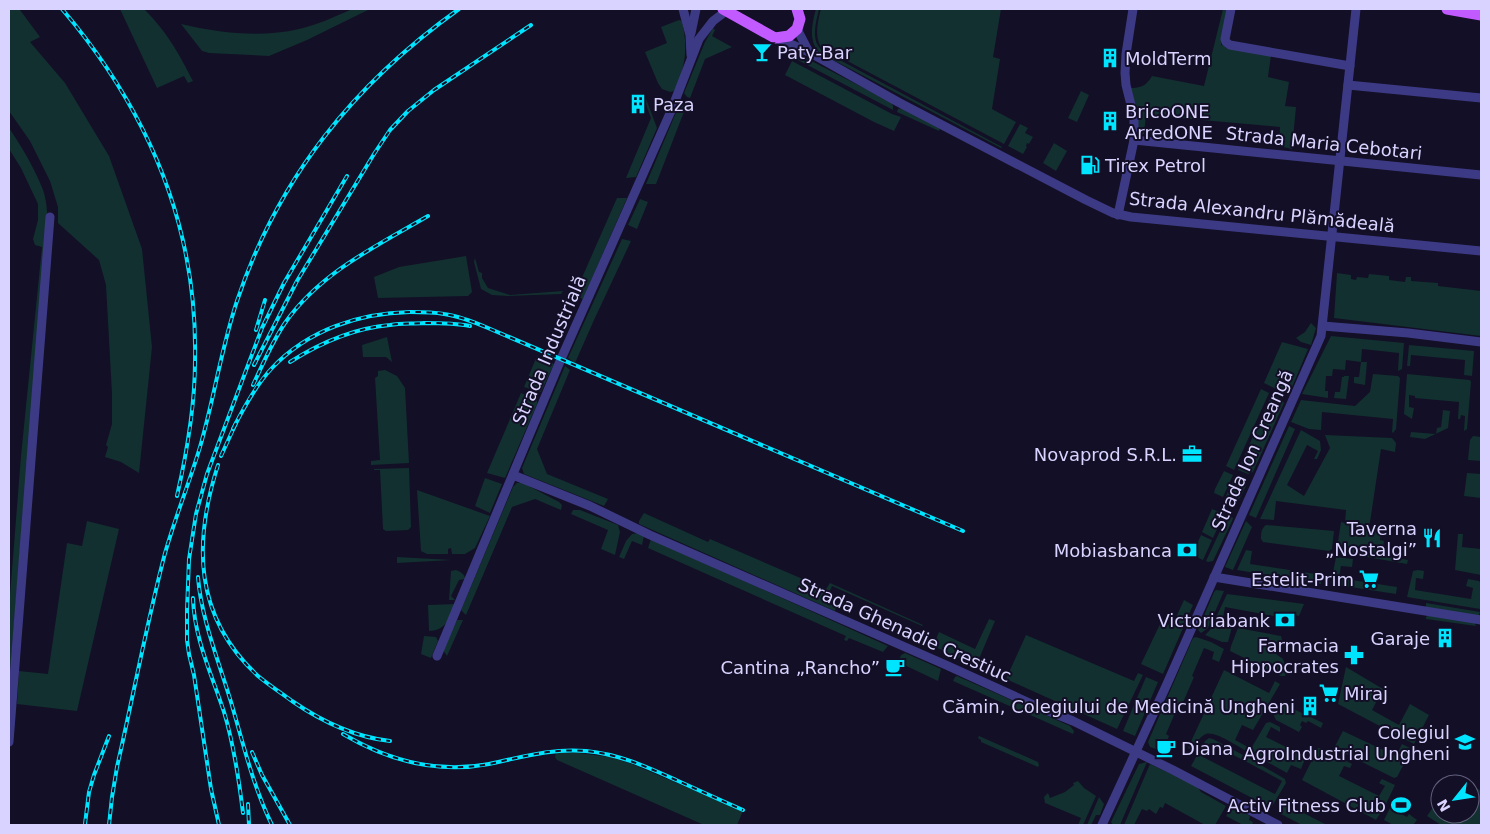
<svg xmlns="http://www.w3.org/2000/svg" width="1490" height="834" font-family="'DejaVu Sans',sans-serif">
	<rect width="100%" height="100%" fill="#130f26"/>
	<!-- green -->
	<g fill="#12302f">
		<path d="M 9,9 L 20,10 L 40,37 L 30,42 L 65,83 L 109,156 L 142,249 L 152,347 L 139,473 L 121,462 L 105,457 L 108,447 L 106,445 L 112,424 L 112,394 L 106,285 L 99,260 L 58,223 L 58,207 L 50,181 L 30,141 L 9,111 Z"/>
		<path d="M 120,9 L 144,9 C 167,32 178,52 193,81 L 188,83 L 184,76 L 157,88 Z"/>
		<path d="M 350,9 L 370,9 L 307,40 L 269,56 L 209,53 L 202,51 L 181,24 C 219,33 261,38 299,29 C 317,25 334,17 350,10 Z"/>
		<path d="M 816,9 L 819,9 C 816,23 810,41 823,51 L 1002,147 L 1001,148 L 820,53 C 808,42 812,23 816,9 Z"/>
		<path d="M 821,9 L 1001,9 L 993,57 L 1000,59 L 992,109 L 1016,122 L 1004,144 L 821,47 C 814,36 818,20 821,9 Z"/>
		<path d="M 1223,9 L 1227,9 L 1221,45 L 1271,55 L 1268,77 L 1289,82 L 1285,106 L 1296,107 L 1292,149 L 1279,146 L 1280,127 L 1146,115 L 1144,134 L 1138,136 L 1138,123 L 1130,88 C 1141,88 1146,86 1152,76 L 1204,86 Z"/>
		<path d="M 679,20 L 682,21 C 688,46 686,68 674,91 L 670,92 L 662,89 L 658,83 L 645,52 L 667,43 L 661,27 Z"/>
		<path d="M 713,28 L 715,30 L 712,36 L 732,47 L 705,59 L 690,98 L 687,97 L 684,93 L 705,42 Z"/>
		<path d="M 796,53 L 891,102 L 893,106 L 893,110 L 794,58 Z"/>
		<path d="M 792,61 L 892,114 L 901,117 L 894,131 L 874,122 L 785,75 Z"/>
		<path d="M 1081,91 L 1089,95 L 1077,122 L 1068,118 Z"/>
		<path d="M 642,94 L 645,96 L 657,128 L 636,177 L 626,178 L 651,118 Z"/>
		<path d="M 680,103 L 687,104 L 656,184 L 646,184 Z"/>
		<path d="M 902,108 L 940,128 L 939,131 L 897,112 L 898,109 Z"/>
		<path d="M 1020,124 L 1028,128 L 1025,133 L 1033,137 L 1029,144 L 1027,143 L 1026,146 L 1027,147 L 1023,154 L 1008,146 Z"/>
		<path d="M 9,128 C 22,147 35,169 43,190 C 48,204 47,219 48,233 L 29,438 L 9,686 L 9,608 L 21,456 L 42,247 L 35,245 L 33,239 L 38,220 L 38,204 L 21,168 L 9,149 Z"/>
		<path d="M 1054,143 L 1067,151 L 1056,171 L 1043,163 Z"/>
		<path d="M 617,198 L 627,198 L 583,299 L 570,294 L 570,290 L 577,289 Z"/>
		<path d="M 640,199 L 648,202 L 637,229 L 628,225 Z"/>
		<path d="M 622,239 L 631,241 L 594,320 L 575,363 L 568,358 Z"/>
		<path d="M 466,256 L 472,292 L 468,296 L 378,298 L 374,277 L 399,267 Z"/>
		<path d="M 475,258 L 479,272 L 482,273 L 482,278 L 488,288 L 510,295 L 563,291 L 561,294 L 508,296 L 492,295 L 481,289 L 474,262 Z"/>
		<path d="M 1337,273 L 1351,275 L 1351,279 L 1356,280 L 1357,277 L 1368,278 L 1369,274 L 1389,276 L 1389,280 L 1405,282 L 1406,277 L 1411,277 L 1411,281 L 1438,283 L 1438,286 L 1481,291 L 1481,336 L 1334,318 Z"/>
		<path d="M 1311,323 L 1316,328 L 1311,345 L 1301,342 L 1296,338 L 1305,332 Z"/>
		<path d="M 1331,336 L 1404,343 L 1402,369 L 1398,371 L 1399,353 L 1362,349 L 1361,362 L 1367,362 L 1365,385 L 1354,383 L 1354,377 L 1359,377 L 1361,362 L 1346,360 L 1345,370 L 1333,369 L 1332,376 L 1326,376 L 1325,391 L 1328,391 L 1328,398 L 1302,394 Z"/>
		<path d="M 387,337 L 392,362 L 386,357 L 363,357 L 362,345 Z"/>
		<path d="M 1282,342 L 1308,349 L 1290,392 L 1284,393 L 1264,383 Z"/>
		<path d="M 1409,345 L 1474,351 L 1472,376 L 1464,375 L 1465,360 L 1411,355 L 1410,366 L 1407,366 Z"/>
		<path d="M 537,356 L 554,364 L 541,392 L 524,387 Z"/>
		<path d="M 565,366 L 570,370 L 537,449 L 547,474 L 608,499 L 604,506 L 524,474 L 522,468 Z"/>
		<path d="M 385,370 L 397,376 L 405,388 L 409,463 L 371,465 L 371,461 L 380,460 L 375,378 L 378,376 L 378,371 Z"/>
		<path d="M 1373,374 L 1398,376 L 1400,378 L 1396,429 L 1393,433 L 1392,432 L 1393,419 L 1322,412 L 1321,430 L 1309,429 L 1291,422 L 1301,400 L 1355,406 L 1370,392 Z"/>
		<path d="M 1407,374 L 1470,380 L 1471,382 L 1467,429 L 1464,431 L 1465,416 L 1461,415 L 1460,419 L 1458,419 L 1459,402 L 1415,398 L 1415,396 L 1409,395 L 1409,407 L 1414,408 L 1412,419 L 1404,414 Z"/>
		<path d="M 1344,376 L 1349,376 L 1346,399 L 1334,398 L 1335,392 L 1340,392 L 1342,377 L 1344,377 Z"/>
		<path d="M 1261,389 L 1269,393 L 1234,470 L 1226,466 Z"/>
		<path d="M 521,393 L 537,399 L 537,404 L 505,478 L 487,473 Z"/>
		<path d="M 1272,394 L 1281,399 L 1284,403 L 1253,472 L 1248,474 L 1238,470 Z"/>
		<path d="M 1443,410 L 1450,411 L 1448,428 L 1425,439 L 1410,437 L 1411,432 L 1436,434 L 1437,428 L 1441,427 Z"/>
		<path d="M 1289,426 L 1295,429 L 1256,518 L 1249,515 Z"/>
		<path d="M 1301,430 L 1320,441 L 1321,450 L 1317,459 L 1314,459 L 1318,451 L 1307,445 L 1287,485 L 1304,496 L 1330,448 L 1325,435 L 1392,438 L 1396,443 L 1395,452 L 1381,449 L 1369,529 L 1381,531 L 1380,540 L 1384,541 L 1382,555 L 1408,560 L 1407,564 L 1338,552 L 1337,548 L 1341,522 L 1345,523 L 1346,510 L 1276,501 L 1274,520 L 1260,519 Z"/>
		<path d="M 1473,436 L 1481,437 L 1481,461 L 1468,460 L 1470,440 Z"/>
		<path d="M 409,468 L 411,527 L 408,530 L 386,531 L 383,529 L 380,470 L 374,470 L 374,469 Z"/>
		<path d="M 1224,471 L 1233,475 L 1223,497 L 1214,493 L 1215,489 Z"/>
		<path d="M 1467,473 L 1481,474 L 1481,498 L 1464,496 Z"/>
		<path d="M 1235,476 L 1244,480 L 1246,486 L 1240,498 C 1235,501 1230,501 1225,498 Z"/>
		<path d="M 485,478 L 502,484 L 490,513 L 475,506 Z"/>
		<path d="M 517,483 L 523,483 L 559,502 L 562,505 L 561,510 L 535,499 L 512,507 L 466,615 L 461,610 L 513,487 Z"/>
		<path d="M 417,490 L 490,516 L 475,548 L 465,554 L 452,554 L 451,548 L 448,549 L 448,554 L 427,554 L 421,551 Z"/>
		<path d="M 1212,509 L 1224,514 L 1213,538 L 1202,532 Z"/>
		<path d="M 573,510 L 580,510 L 618,525 L 620,532 L 615,555 L 601,549 L 608,530 L 571,514 Z"/>
		<path d="M 644,513 L 708,542 L 710,539 L 826,589 L 830,583 L 923,625 L 922,626 L 832,586 L 825,602 L 836,607 L 835,611 L 639,524 L 639,521 Z"/>
		<path d="M 1228,514 L 1233,518 L 1232,521 L 1213,561 L 1208,562 L 1206,561 Z"/>
		<path d="M 87,521 L 119,529 L 77,711 L 17,704 L 19,671 L 48,674 L 67,543 L 82,546 Z"/>
		<path d="M 1246,521 L 1252,527 L 1233,570 L 1225,567 Z"/>
		<path d="M 1266,525 L 1334,531 L 1332,549 L 1329,551 L 1263,542 L 1261,539 C 1261,533 1261,529 1266,525 Z"/>
		<path d="M 638,533 L 644,536 L 642,545 L 632,541 L 624,559 L 619,557 L 626,541 L 632,534 Z"/>
		<path d="M 1458,534 L 1463,534 L 1462,547 L 1481,549 L 1481,575 L 1455,570 Z"/>
		<path d="M 1201,535 L 1212,540 L 1203,560 L 1192,555 Z"/>
		<path d="M 651,539 L 888,646 L 883,652 L 849,638 L 847,641 L 844,640 L 846,636 L 648,548 Z"/>
		<path d="M 1246,550 L 1252,551 L 1250,564 L 1322,575 L 1321,584 L 1237,570 Z"/>
		<path d="M 397,557 L 452,560 L 397,563 Z"/>
		<path d="M 1336,557 L 1353,559 L 1352,567 L 1341,566 L 1339,578 L 1397,587 L 1396,594 L 1331,584 Z"/>
		<path d="M 456,570 C 461,572 465,574 465,579 L 459,580 L 451,596 L 455,600 L 449,600 L 451,571 Z"/>
		<path d="M 1418,570 L 1424,571 L 1423,579 L 1416,578 L 1415,590 L 1471,599 L 1473,588 L 1466,586 L 1468,579 L 1479,581 L 1481,584 L 1480,609 L 1407,597 L 1413,571 Z"/>
		<path d="M 1216,590 L 1224,591 L 1208,628 L 1201,633 L 1198,630 L 1214,592 Z"/>
		<path d="M 1227,594 L 1304,604 L 1299,616 L 1286,613 L 1284,618 L 1225,607 L 1223,618 L 1228,619 L 1227,624 L 1232,627 L 1228,642 L 1222,642 L 1205,635 L 1210,630 Z"/>
		<path d="M 1184,600 L 1193,605 L 1163,674 L 1141,664 L 1161,622 L 1172,626 Z"/>
		<path d="M 1426,603 L 1480,612 L 1479,615 L 1477,616 L 1426,607 Z"/>
		<path d="M 456,604 C 448,619 447,630 429,631 L 428,605 Z"/>
		<path d="M 1429,615 L 1474,622 L 1476,626 L 1426,619 L 1426,617 Z"/>
		<path d="M 989,619 L 995,621 L 976,666 L 933,646 L 939,632 L 975,649 Z"/>
		<path d="M 457,620 L 463,620 L 447,656 L 443,650 Z"/>
		<path d="M 1238,628 L 1281,636 L 1282,640 L 1276,654 L 1283,659 L 1287,670 L 1285,676 L 1281,676 L 1230,651 L 1231,646 Z"/>
		<path d="M 1026,635 L 1134,681 L 1138,673 L 1143,675 L 1117,729 L 1006,679 Z"/>
		<path d="M 424,636 L 436,637 L 438,641 L 431,658 L 421,654 Z"/>
		<path d="M 1196,637 L 1211,642 L 1224,649 L 1219,662 L 1212,659 L 1214,652 L 1204,648 L 1192,676 L 1194,677 L 1181,707 L 1178,706 L 1166,734 L 1169,736 L 1166,743 L 1160,740 L 1156,749 L 1150,747 L 1148,742 L 1193,638 Z"/>
		<path d="M 905,653 L 941,669 L 938,681 L 898,662 L 901,655 Z"/>
		<path d="M 1346,667 L 1383,689 L 1372,710 L 1399,725 L 1410,704 L 1429,715 L 1414,744 L 1338,704 Z"/>
		<path d="M 1224,670 L 1269,693 L 1275,681 L 1280,684 L 1253,730 L 1242,725 L 1235,740 L 1248,747 L 1246,751 C 1237,746 1215,731 1206,734 C 1200,736 1196,744 1193,749 L 1191,750 L 1188,748 Z"/>
		<path d="M 957,676 L 1070,726 L 1074,731 L 1073,734 L 953,681 L 955,677 Z"/>
		<path d="M 1146,677 L 1158,682 L 1135,736 L 1123,731 Z"/>
		<path d="M 1281,703 L 1323,723 L 1321,728 L 1308,721 L 1306,723 L 1302,721 L 1300,725 L 1302,727 L 1299,732 L 1276,720 L 1274,716 Z"/>
		<path d="M 1270,722 L 1280,727 L 1280,732 L 1271,727 L 1266,737 L 1306,757 L 1301,769 L 1291,765 L 1287,773 L 1249,752 L 1266,723 Z"/>
		<path d="M 1343,731 L 1396,756 L 1402,744 L 1412,749 L 1397,777 L 1394,778 L 1334,748 Z"/>
		<path d="M 979,736 L 1038,762 L 1039,765 L 1038,767 L 981,742 L 981,740 L 978,738 Z"/>
		<path d="M 1209,738 L 1213,739 L 1243,755 L 1241,759 L 1210,743 L 1203,757 L 1275,794 L 1282,781 L 1245,761 L 1247,757 L 1285,779 L 1286,783 L 1271,808 L 1191,766 L 1205,741 Z"/>
		<path d="M 1318,748 L 1321,748 L 1352,764 L 1350,768 L 1344,766 L 1339,776 L 1379,796 L 1385,786 L 1379,783 L 1382,779 L 1395,785 L 1386,804 L 1376,820 L 1302,780 Z"/>
		<path d="M 556,753 L 579,753 L 610,757 L 632,764 L 743,811 L 737,825 L 704,825 L 557,760 L 555,757 Z"/>
		<path d="M 1147,762 L 1120,825 L 1113,825 L 1111,822 L 1139,764 Z"/>
		<path d="M 1150,764 L 1197,786 L 1201,792 L 1226,806 L 1215,825 L 1205,825 L 1165,803 L 1163,808 L 1160,807 L 1156,814 L 1149,809 L 1147,811 L 1142,809 L 1134,825 L 1124,825 Z"/>
		<path d="M 1456,774 L 1481,791 L 1481,825 L 1441,825 L 1427,816 L 1440,797 L 1440,814 L 1470,814 L 1470,784 L 1449,784 Z"/>
		<path d="M 1078,781 L 1084,788 L 1096,796 L 1083,825 L 1078,825 L 1081,818 L 1045,803 L 1044,797 L 1048,793 L 1050,798 L 1065,792 L 1074,785 L 1073,783 Z"/>
		<path d="M 1099,797 L 1104,804 L 1100,815 L 1096,815 L 1091,825 L 1087,825 Z"/>
		<path d="M 1282,802 L 1284,803 L 1327,825 L 1302,825 L 1277,812 Z"/>
		<path d="M 1236,808 L 1250,816 L 1249,820 L 1253,822 L 1252,825 L 1243,825 L 1226,816 L 1230,810 Z"/>
		<path d="M 1390,808 L 1407,817 L 1409,814 L 1417,820 L 1413,825 L 1393,825 L 1384,820 Z"/>
	</g>
	<g fill="none" stroke-linecap="round" stroke-linejoin="round">
		<!-- minor -->
		<g stroke="#3d3a85" stroke-width="9">
			<path d="M 683,9 L 690,35 L 691,55"/>
			<path d="M 1231,9 L 1225,39 L 1226,42 L 1230,45 L 1350,66"/>
			<path d="M 797,29 L 809,52"/>
			<path d="M 691,33 L 696,9"/>
			<path d="M 776,38 L 809,52 L 898,102 L 1086,200 L 1113,213 L 1131,217 L 1481,251"/>
			<path d="M 1348,85 L 1481,98"/>
			<path d="M 1134,140 L 1481,175"/>
			<path d="M 1118,215 L 1134,140 L 1134,117 L 1126,85 L 1125,73 L 1126,54 L 1133,9"/>
			<path d="M 1323,326 L 1408,333 L 1481,342"/>
			<path d="M 513,475 L 590,506 L 650,535 L 946,665 L 1036,706 L 1073,721 L 1173,770 L 1278,825"/>
			<path d="M 1214,577 L 1481,620"/>
			<path d="M 437,656 L 561,359 L 671,111 L 699,39 L 713,21 L 726,11"/>
			<path d="M 9,742 L 50,217"/>
			<path d="M 1102,825 L 1167,684 L 1321,336 L 1356,9"/>
		</g>
		<!-- major -->
		<g stroke="#c25bff" stroke-width="11">
			<path d="M 723,9 L 775,38 L 789,36 L 797,29 L 800,19 L 797,9"/>
			<path d="M 1447,9 L 1481,15"/>
		</g>
		<defs>
			<g id="rail">
				<path d="M 62,9 C 148,110 198,227 195,361 C 195,407 187,452 177,496"/>
				<path d="M 256,330 L 265,300"/>
				<path d="M 290,362 C 320,343 355,328 390,325 C 401,323 413,324 424,323 C 440,323 455,323 470,326"/>
				<path d="M 254,365 L 297,281 L 374,154 L 390,130 L 408,111 L 434,90 L 531,25"/>
				<path d="M 253,385 C 263,364 272,342 285,323 C 320,273 376,246 428,216"/>
				<path d="M 233,429 C 244,407 256,385 272,368 C 308,330 359,313 410,312 C 421,312 433,312 444,314 C 459,316 474,322 488,328 L 963,531"/>
				<path d="M 221,456 L 236,423"/>
				<path d="M 218,465 C 193,543 194,617 258,676 C 269,685 281,693 292,701 C 321,721 354,737 390,741"/>
				<path d="M 198,577 C 201,618 219,662 231,702 C 243,743 253,786 272,825"/>
				<path d="M 193,598 C 194,638 212,675 224,712 C 234,745 239,780 243,813"/>
				<path d="M 343,734 C 387,760 437,774 489,764 C 522,757 552,748 586,751 C 619,754 647,767 676,780 C 698,790 720,800 743,810"/>
				<path d="M 252,752 L 262,775 L 290,825"/>
				<path d="M 248,804 L 249,825"/>
				<path d="M 85,824 L 89,792 L 94,775 L 109,736"/>
				<path d="M 109,825 L 112,797 L 117,767 C 133,697 146,627 164,557 C 174,520 189,484 200,447 C 214,399 221,349 237,301 C 278,178 354,84 459,9"/>
				<path d="M 219,825 L 211,789 L 194,675 L 189,654 L 187,640 L 187,610 L 189,559 L 196,514 L 207,474 L 262,328 L 284,283 L 347,176"/>
			</g>
		</defs>
		<!-- rail casing -->
		<use href="#rail" stroke="#00e5ff" stroke-width="4"/>
		<!-- rail -->
		<use href="#rail" stroke="#130f26" stroke-width="2" stroke-dasharray="5.5" stroke-linecap="butt"/>
	</g>
	<!-- icons -->
	<defs>
		<symbol id="bar-bare" viewBox="-9 -9 18 18"><path d="M-6-5H6L.8 .8V4.5H3.5V6h-7V4.5H-.8V.8Z" fill="#00e5ff" stroke="#130f26" stroke-width="2.5" paint-order="stroke"/></symbol>
		<symbol id="building-bare" viewBox="-9 -9 18 18"><path d="M-4-6H4V6H1V3H-1V6H-4ZM-2.5-4.3h1.7v1.8h-1.7ZM.8-4.3h1.7v1.8H.8ZM-2.5-1h1.7V.8h-1.7ZM.8-1h1.7V.8H.8Z" fill="#00e5ff" stroke="#130f26" stroke-width="2.5" paint-order="stroke"/></symbol>
		<symbol id="fuel-bare" viewBox="-9 -9 18 18"><path d="M-5.5-6h7V0h2V4h1.3V-2.5L3-4.5l.8-.8L6-3V5H2.5V1h-1V6h-7ZM-4.2-4.7v3.2H.2V-4.7Z" fill="#00e5ff" stroke="#130f26" stroke-width="2.5" paint-order="stroke"/></symbol>
		<symbol id="office-bare" viewBox="-9 -9 18 18"><path d="M-6-3h4V-5.5h4V-3h4V5H-6ZM-1-4.5V-3h2v-1.5ZM-6 0V1H6V0Z" fill="#00e5ff" stroke="#130f26" stroke-width="2.5" paint-order="stroke"/></symbol>
		<symbol id="restaurant-bare" viewBox="-9 -9 18 18"><path d="M-5-6h1v4h1v-4h1v4h1v-4h1v5L-1.5 .5V6h-2V.5L-5-1ZM5-6V6H3V1.5H1.5Q1.5-4 5-6Z" fill="#00e5ff" stroke="#130f26" stroke-width="2.5" paint-order="stroke"/></symbol>
		<symbol id="bank-bare" viewBox="-9 -9 18 18"><path d="M-6-4H6V4H-6ZM0-2.3a2.3 2.3 0 1 0 0 4.6a2.3 2.3 0 1 0 0-4.6Z" fill="#00e5ff" stroke="#130f26" stroke-width="2.5" paint-order="stroke"/></symbol>
		<symbol id="supermarket-bare" viewBox="-9 -9 18 18"><path d="M-6-5.5h2.5l.6 2H6L4.5 2H-2.5L-4.4-4H-6ZM-1.5 3.2a1.3 1.3 0 1 0 .1 0ZM3 3.2a1.3 1.3 0 1 0 .1 0Z" fill="#00e5ff" stroke="#130f26" stroke-width="2.5" paint-order="stroke"/></symbol>
		<symbol id="pharmacy-bare" viewBox="-9 -9 18 18"><path d="M-2-6h4v4h4v4h-4v4h-4v-4h-4v-4h4Z" fill="#00e5ff" stroke="#130f26" stroke-width="2.5" paint-order="stroke"/></symbol>
		<symbol id="cafe-bare" viewBox="-9 -9 18 18"><path d="M-5.5-4.5H6V0H3Q3 3.5 0 3.5H-2.5Q-5.5 3.5-5.5 0ZM3-3.2v2h1.7v-2ZM-6 4.5H4V6H-6Z" fill="#00e5ff" stroke="#130f26" stroke-width="2.5" paint-order="stroke"/></symbol>
		<symbol id="university-bare" viewBox="-9 -9 18 18"><path d="M0-5L7-2L0 1L-7-2ZM-4 1L0 2.5L4 1V4Q0 6-4 4Z" fill="#00e5ff" stroke="#130f26" stroke-width="2.5" paint-order="stroke"/></symbol>
		<symbol id="stadium-bare" viewBox="-9 -9 18 18"><path d="M0-5a6.5 5 0 1 0 0 10a6.5 5 0 1 0 0-10ZM-3.5-1.8h7v3.6h-7Z" fill="#00e5ff" stroke="#130f26" stroke-width="2.5" paint-order="stroke"/></symbol>
	</defs>
	<g fill-rule="evenodd">
		<use href="#bar-bare" x="748" y="38" width="28" height="28"/>
		<use href="#building-bare" x="1096" y="44" width="28" height="28"/>
		<use href="#building-bare" x="624" y="90" width="28" height="28"/>
		<use href="#building-bare" x="1096" y="107" width="28" height="28"/>
		<use href="#fuel-bare" x="1076" y="151" width="28" height="28"/>
		<use href="#office-bare" x="1178" y="440" width="28" height="28"/>
		<use href="#restaurant-bare" x="1418" y="524" width="28" height="28"/>
		<use href="#bank-bare" x="1173" y="536" width="28" height="28"/>
		<use href="#supermarket-bare" x="1355" y="565" width="28" height="28"/>
		<use href="#bank-bare" x="1271" y="606" width="28" height="28"/>
		<use href="#building-bare" x="1431" y="624" width="28" height="28"/>
		<use href="#pharmacy-bare" x="1340" y="641" width="28" height="28"/>
		<use href="#cafe-bare" x="881" y="653" width="28" height="28"/>
		<use href="#supermarket-bare" x="1315" y="679" width="28" height="28"/>
		<use href="#building-bare" x="1296" y="692" width="28" height="28"/>
		<use href="#university-bare" x="1451" y="728" width="28" height="28"/>
		<use href="#cafe-bare" x="1152" y="734" width="28" height="28"/>
		<use href="#stadium-bare" x="1387" y="791" width="28" height="28"/>
	</g>
	<g text-anchor="middle" dominant-baseline="central" stroke-width="4" stroke-linejoin="round" paint-order="stroke">
		<!-- poi labels -->
		<g font-size="18" fill="#d9d4ff" stroke="#130f26" text-anchor="end">
			<text x="777" y="52" text-anchor="start">Paty-Bar</text>
			<text x="1125" y="58" text-anchor="start">MoldTerm</text>
			<text x="653" y="104" text-anchor="start">Paza</text>
			<text x="1125" y="111" text-anchor="start">BricoONE<tspan x="1125" dy="21">ArredONE</tspan></text>
			<text x="1105" y="165" text-anchor="start">Tirex Petrol</text>
			<text x="1177" y="454">Novaprod S.R.L.</text>
			<text x="1417" y="528">Taverna<tspan x="1417" dy="21">„Nostalgi”</tspan></text>
			<text x="1172" y="550">Mobiasbanca</text>
			<text x="1354" y="579">Estelit-Prim</text>
			<text x="1270" y="620">Victoriabank</text>
			<text x="1430" y="638">Garaje</text>
			<text x="1339" y="645">Farmacia<tspan x="1339" dy="21">Hippocrates</tspan></text>
			<text x="880" y="667">Cantina „Rancho”</text>
			<text x="1344" y="693" text-anchor="start">Miraj</text>
			<text x="1295" y="706">Cămin, Colegiului de Medicină Ungheni</text>
			<text x="1450" y="732">Colegiul<tspan x="1450" dy="21">AgroIndustrial Ungheni</tspan></text>
			<text x="1181" y="748" text-anchor="start">Diana</text>
			<text x="1386" y="805">Activ Fitness Club</text>
		</g>
		<!-- street labels -->
		<g font-size="18" fill="#d9d4ff" stroke="#130f26">
			<text transform="translate(1324 143) rotate(6)">Strada Maria Cebotari</text>
			<text transform="translate(1262 212) rotate(6)">Strada Alexandru Plămădeală</text>
			<text transform="translate(549 350) rotate(-67)">Strada Industrială</text>
			<text transform="translate(1252 450) rotate(-66)">Strada Ion Creangă</text>
			<text transform="translate(905 630) rotate(24)">Strada Ghenadie Crestiuc</text>
		</g>
	</g>
	<!-- border -->
	<rect width="1490" height="834" fill="none" stroke="#d9d4ff" stroke-width="20"/>
	<!-- north arrow -->
	<g transform="translate(1455 799) rotate(240)"><circle r="24" fill="#130f26" stroke="#625e7d"/>
	<path d="M0-4L9 19L0 12L-9 19Z" fill="#00e5ff"/>
	<text y="-8" font-size="14" font-weight="bold" text-anchor="middle" fill="#d9d4ff">N</text>
	</g>
</svg>
